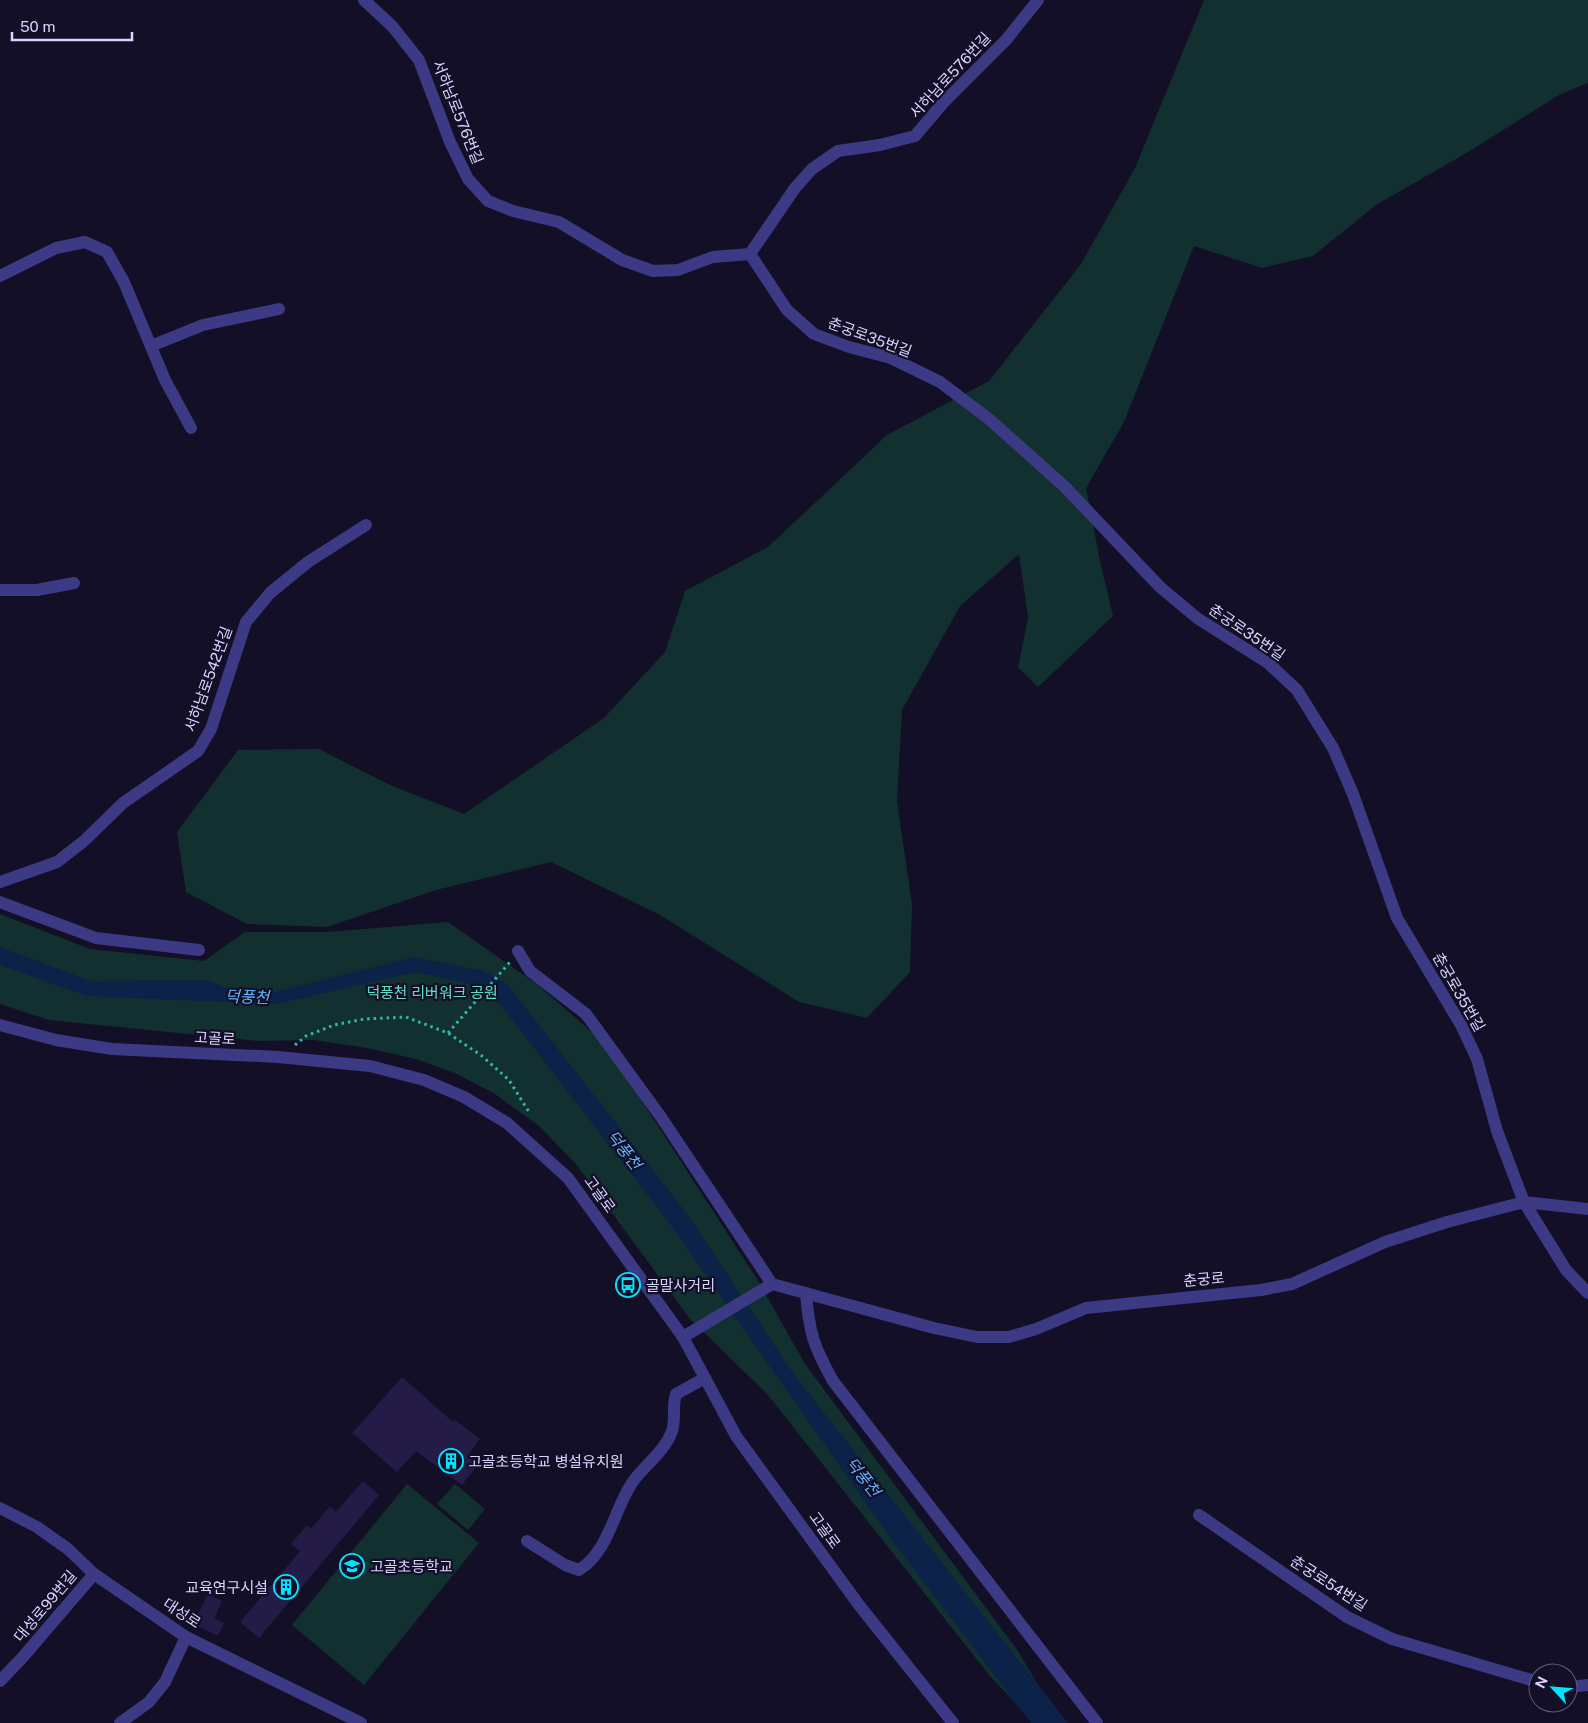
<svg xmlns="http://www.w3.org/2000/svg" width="1588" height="1723" font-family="'Public Sans','Noto Sans KR',sans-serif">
	<rect width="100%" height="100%" fill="#130f26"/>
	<!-- green -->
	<g fill="#12302f">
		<path d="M 1204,0 L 1588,0 L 1588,83 L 1559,95 L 1468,152 L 1376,205 L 1313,256 L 1262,268 L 1194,246 L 1124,422 L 1086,488 L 1100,561 L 1113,616 L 1038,687 L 1018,667 L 1028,618 L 1019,554 L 960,606 L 902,710 L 897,801 L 912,904 L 910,972 L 867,1018 L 799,1002 L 660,915 L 551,862 L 436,890 L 327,927 L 247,924 L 186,892 L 177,832 L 238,750 L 319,749 L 390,785 L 464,814 L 604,718 L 665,652 L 685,591 L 768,547 L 887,435 L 989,381 L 1081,264 L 1135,168 Z"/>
		<path d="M 0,914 L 90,949 L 204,961 L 245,932 L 328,932 L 448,922 L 538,985 L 594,1034 L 638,1095 L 757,1279 L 805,1364 L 1018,1651 L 1060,1723 L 1034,1723 L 989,1675 L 768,1395 L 690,1319 L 576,1164 L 539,1126 L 495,1094 L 455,1073 L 416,1059 L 367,1048 L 314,1040 L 258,1041 L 49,1020 L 0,1004 Z"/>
		<path d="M 407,1484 L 479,1543 L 364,1685 L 292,1625 Z"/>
		<path d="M 455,1484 L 485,1509 L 468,1530 L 437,1504 Z"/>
	</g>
	<!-- water -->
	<path fill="#0c2248" d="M 0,947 L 91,981 L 206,980 L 231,989 L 274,992 L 414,957 L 484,971 L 507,984 L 688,1215 L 792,1372 L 1068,1723 L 1031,1723 L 891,1539 L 670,1224 L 496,999 L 479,986 L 416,972 L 276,1004 L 87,996 L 0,965 Z"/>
	<!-- building -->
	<g fill="#241b47">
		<path d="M 402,1377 L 453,1422 L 455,1420 L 480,1439 L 467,1457 L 478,1464 L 462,1485 L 416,1451 L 397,1472 L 352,1433 Z"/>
		<path d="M 363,1481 L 379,1495 L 259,1638 L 240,1622 L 300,1551 L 291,1544 L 307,1525 L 311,1529 L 330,1506 L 336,1512 Z"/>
		<path d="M 208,1594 L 222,1601 L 214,1618 L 224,1623 L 218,1636 L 193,1624 Z"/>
	</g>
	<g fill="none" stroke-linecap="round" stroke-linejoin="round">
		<!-- path -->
		<g stroke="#2fb8b0" stroke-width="3" stroke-dasharray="2.5 4" stroke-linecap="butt">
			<path d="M 448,1033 L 510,962"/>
			<path d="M 295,1045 L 306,1036 L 334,1025 L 365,1019 L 406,1017 L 448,1033 L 482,1056 L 509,1080 L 529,1112"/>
		</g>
		<!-- minor -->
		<g stroke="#3d3a85" stroke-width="12">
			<path d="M 364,0 L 392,26 L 419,60 L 450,142 L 468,179 L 488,201 L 513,211 L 559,222 L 622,260 L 653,271 L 678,270 L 713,257 L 750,254 L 795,188 L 812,169 L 838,151 L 880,145 L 915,136 L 943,103 L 1006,40 L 1038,0"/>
			<path d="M 750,254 L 787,310 L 814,334 L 849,347 L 891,358 L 940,382 L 989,419 L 1065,487 L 1160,587 L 1197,618 L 1268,663 L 1297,690 L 1333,748 L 1353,794 L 1397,918 L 1461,1025 L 1477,1059 L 1497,1131 L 1524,1202 L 1588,1209"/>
			<path d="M 0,276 L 56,248 L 85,242 L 107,252 L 124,282 L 165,380 L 191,428"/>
			<path d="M 151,346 L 203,325 L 279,309"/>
			<path d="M 0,590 L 37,590 L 74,583"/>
			<path d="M 0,882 L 57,862 L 84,841 L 123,803 L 198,751 L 211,729 L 246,622 L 270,593 L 308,562 L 366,525"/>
			<path d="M 0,902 L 96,938 L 199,950"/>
			<path d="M 518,951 L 530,971 L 586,1014 L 661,1117 L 772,1284"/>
			<path d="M 0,1025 L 56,1040 L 112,1049 L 278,1057 L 370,1066 L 424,1080 L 464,1097 L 507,1123 L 568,1178 L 683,1337 L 736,1436 L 859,1605 L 953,1723"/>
			<path d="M 772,1284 L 934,1328 L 977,1337 L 1009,1337 L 1036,1329 L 1086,1308 L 1261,1290 L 1292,1284 L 1385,1242 L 1447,1222 L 1524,1202 L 1566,1270 L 1588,1293"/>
			<path d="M 806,1293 C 809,1333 814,1347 833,1381 L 1097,1723"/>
			<path d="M 683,1337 L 772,1284"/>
			<path d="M 0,1508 L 37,1527 L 68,1549 L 94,1574 L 186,1637 L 361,1723"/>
			<path d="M 1199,1515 L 1347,1617 L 1392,1639 L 1538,1682"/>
			<path d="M 527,1541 L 565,1565 L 579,1570 C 610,1551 614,1507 634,1480 C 646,1464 665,1451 672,1431 C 676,1420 672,1406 676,1394 L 705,1378"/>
			<path d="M 0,1681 L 22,1658 L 94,1574"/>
			<path d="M 1568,1687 L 1588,1685"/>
			<path d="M 120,1723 L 149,1702 L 165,1682 L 186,1637"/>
		</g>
	</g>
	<!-- icons -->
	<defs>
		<symbol id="bus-ring" viewBox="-11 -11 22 22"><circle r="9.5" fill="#130f26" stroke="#00e5ff" stroke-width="1.5"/><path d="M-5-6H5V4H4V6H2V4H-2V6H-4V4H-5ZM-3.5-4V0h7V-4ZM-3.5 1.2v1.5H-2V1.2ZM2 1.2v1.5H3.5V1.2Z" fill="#00e5ff"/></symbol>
		<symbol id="building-ring" viewBox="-11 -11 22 22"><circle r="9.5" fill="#130f26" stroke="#00e5ff" stroke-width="1.5"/><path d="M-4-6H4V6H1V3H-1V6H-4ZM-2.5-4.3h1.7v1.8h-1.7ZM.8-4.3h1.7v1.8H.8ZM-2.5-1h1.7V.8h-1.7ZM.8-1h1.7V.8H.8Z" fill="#00e5ff"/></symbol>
		<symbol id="school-ring" viewBox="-11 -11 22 22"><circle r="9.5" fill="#130f26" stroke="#00e5ff" stroke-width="1.5"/><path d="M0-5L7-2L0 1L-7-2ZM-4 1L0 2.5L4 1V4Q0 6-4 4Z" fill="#00e5ff"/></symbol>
	</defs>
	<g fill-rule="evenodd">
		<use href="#bus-ring" x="614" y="1271" width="28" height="28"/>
		<use href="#building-ring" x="437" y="1447" width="28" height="28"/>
		<use href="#school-ring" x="338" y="1552" width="28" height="28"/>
		<use href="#building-ring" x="272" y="1573" width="28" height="28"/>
	</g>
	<g text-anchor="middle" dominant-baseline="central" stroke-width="4.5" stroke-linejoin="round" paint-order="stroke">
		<!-- street labels -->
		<g font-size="15" fill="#d9d4ff" stroke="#130f26">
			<text transform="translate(950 75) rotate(-47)">서하남로576번길</text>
			<text transform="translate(458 112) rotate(68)">서하남로576번길</text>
			<text transform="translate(870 337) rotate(20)">춘궁로35번길</text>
			<text transform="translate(1247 632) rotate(34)">춘궁로35번길</text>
			<text transform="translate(208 679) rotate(-70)">서하남로542번길</text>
			<text transform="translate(1459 992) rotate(60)">춘궁로35번길</text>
			<text transform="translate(215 1038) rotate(3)">고골로</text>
			<text transform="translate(600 1194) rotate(54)">고골로</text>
			<text transform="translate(1204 1279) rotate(-5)">춘궁로</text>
			<text transform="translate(825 1530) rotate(54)">고골로</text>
			<text transform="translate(1329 1583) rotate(33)">춘궁로54번길</text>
			<text transform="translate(45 1606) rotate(-50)">대성로99번길</text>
			<text transform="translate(182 1613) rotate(33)">대성로</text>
		</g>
		<!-- park labels -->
		<g font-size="15" fill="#5fe0c0" stroke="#130f26">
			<text x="432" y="992">덕풍천 리버워크 공원</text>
		</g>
		<!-- poi labels -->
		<g font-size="15" fill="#d9d4ff" stroke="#130f26" text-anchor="start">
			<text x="646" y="1285">골말사거리</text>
			<text x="468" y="1461">고골초등학교 병설유치원</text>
			<text x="370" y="1566">고골초등학교</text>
			<text x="268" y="1587" text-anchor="end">교육연구시설</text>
		</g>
		<!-- water labels -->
		<g font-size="16" font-style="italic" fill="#62b6ff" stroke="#130f26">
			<text transform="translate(247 997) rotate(2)">덕풍천</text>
			<text transform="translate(624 1150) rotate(52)">덕풍천</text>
			<text transform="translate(863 1477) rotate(52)">덕풍천</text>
		</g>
	</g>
	<!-- north arrow -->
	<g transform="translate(1553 1688) rotate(296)"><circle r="24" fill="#130f26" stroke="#625e7d"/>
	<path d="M0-4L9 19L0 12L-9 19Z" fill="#00e5ff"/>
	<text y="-8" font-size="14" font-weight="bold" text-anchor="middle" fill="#d9d4ff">N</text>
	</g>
	<!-- scale -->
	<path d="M12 32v8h120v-8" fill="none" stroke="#d9d4ff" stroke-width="2.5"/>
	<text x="20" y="32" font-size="15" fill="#d9d4ff" stroke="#130f26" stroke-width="4" paint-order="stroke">50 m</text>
</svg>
